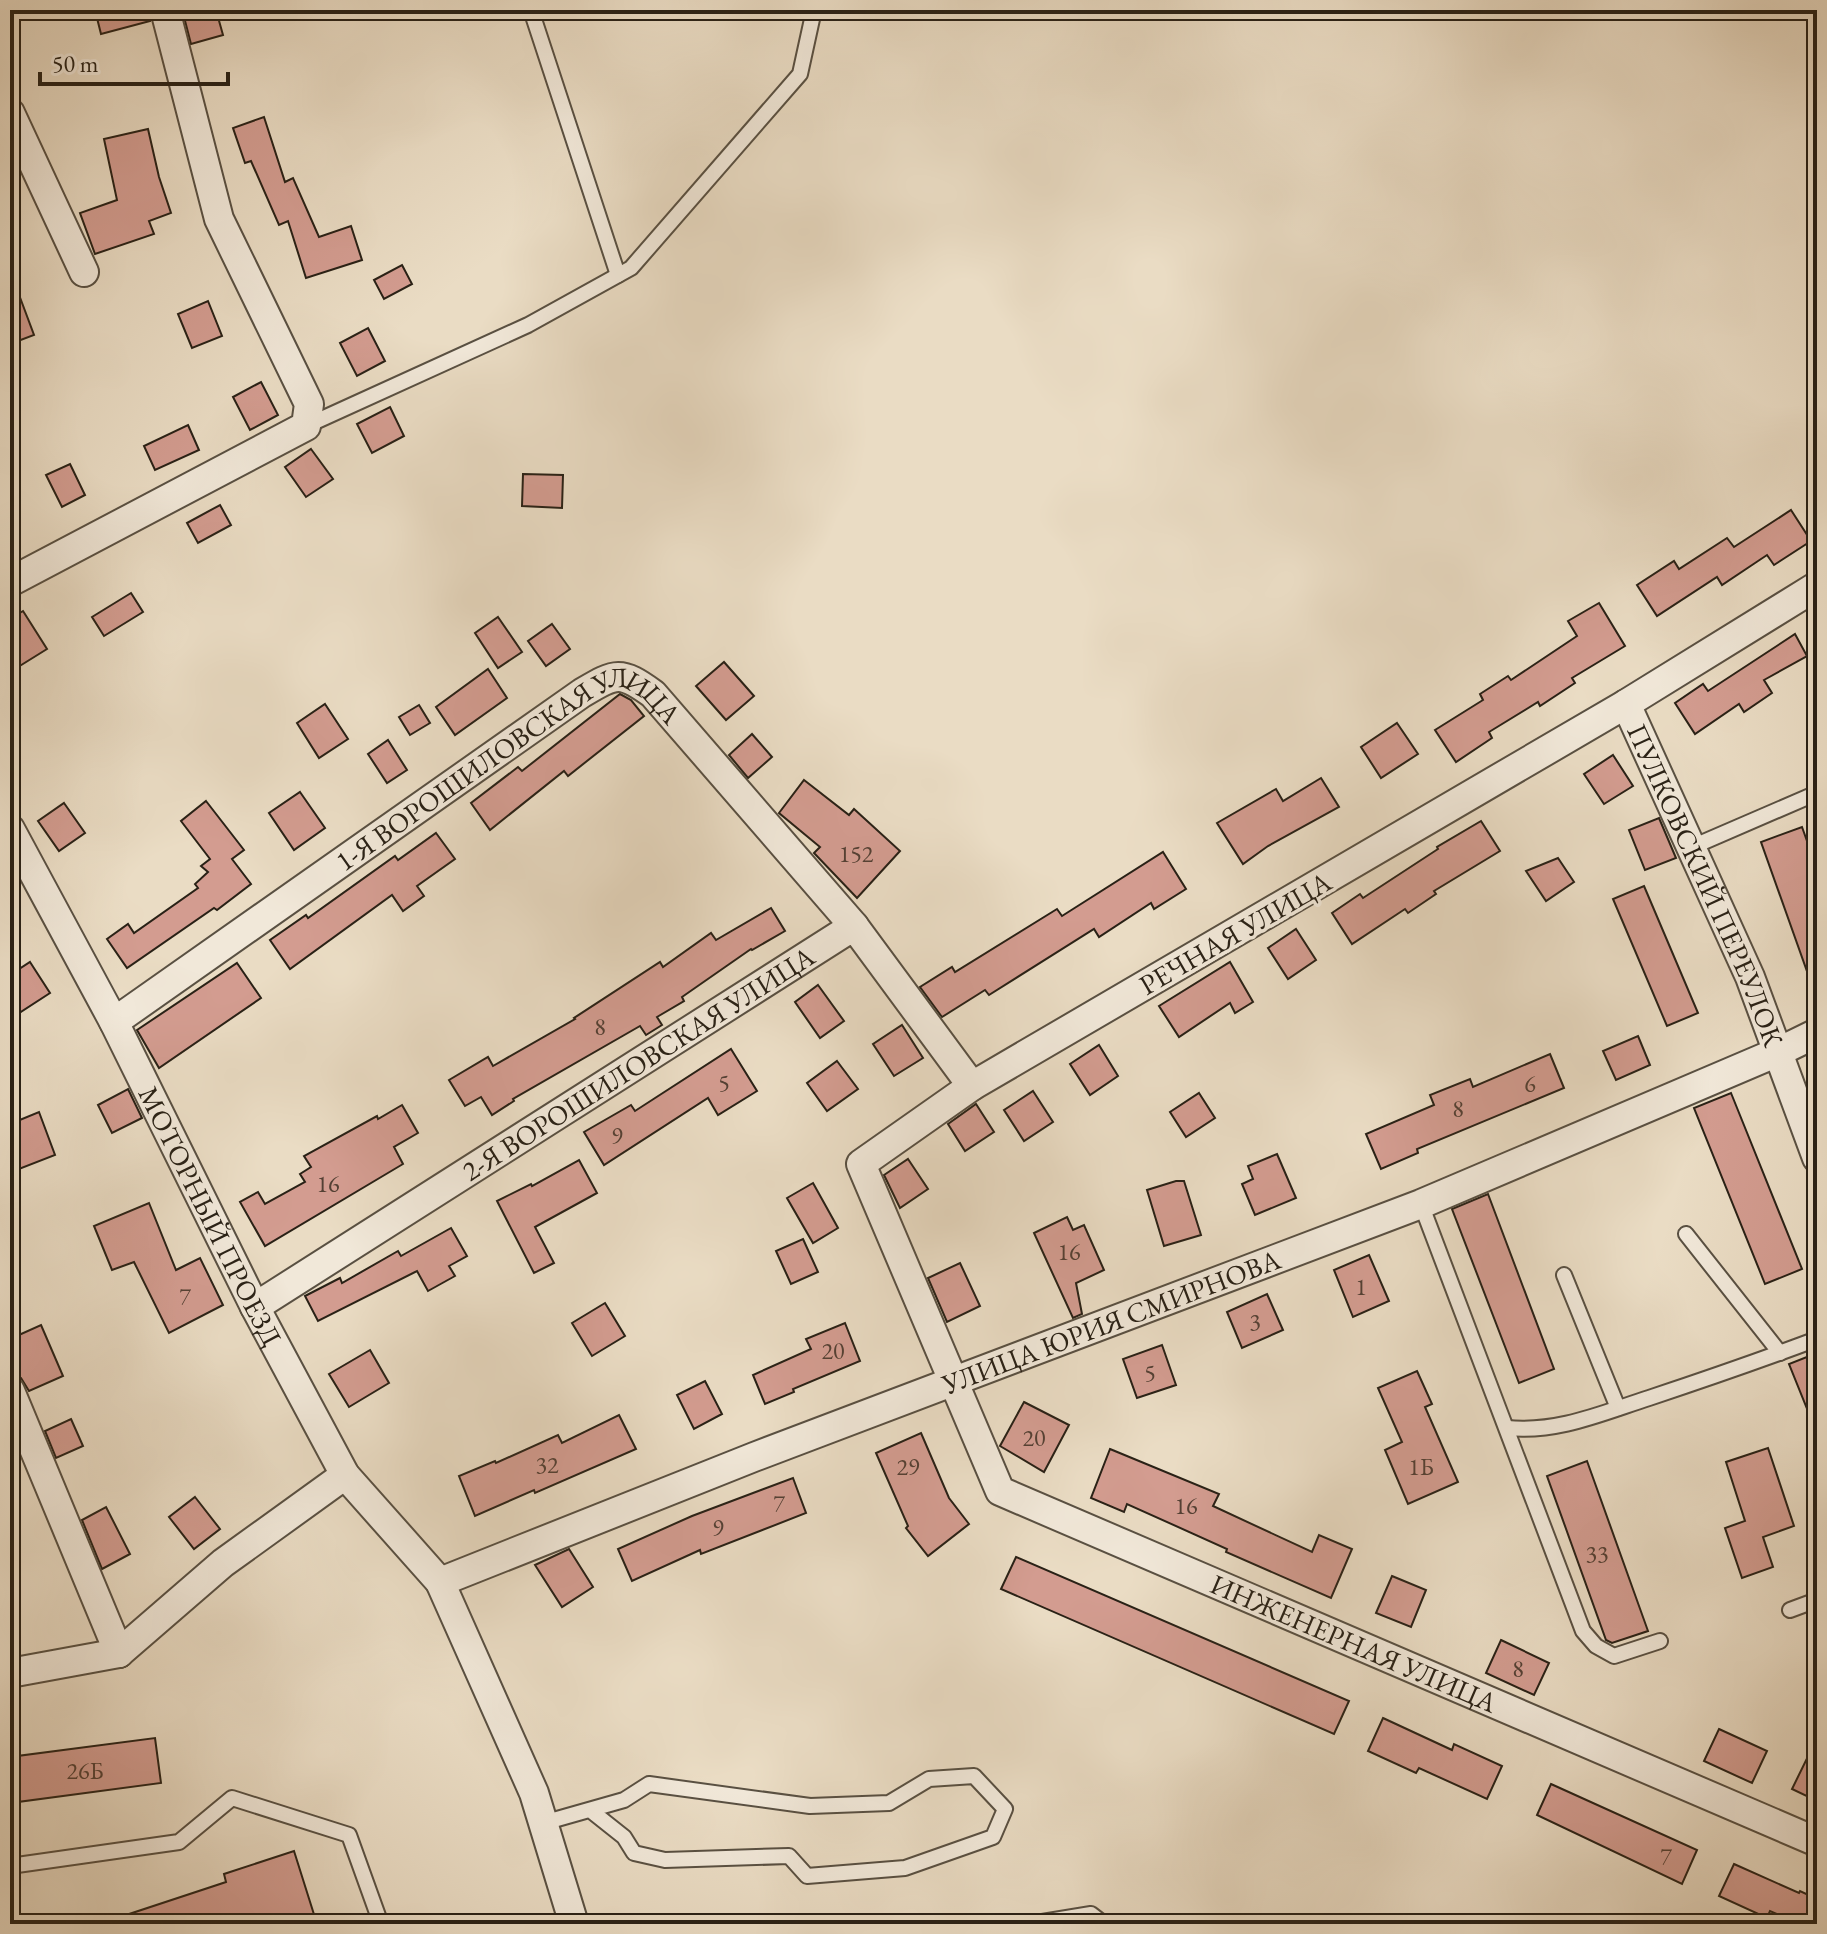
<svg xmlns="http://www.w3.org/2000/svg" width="1827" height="1934" font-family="'EB Garamond',serif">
	<rect width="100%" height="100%" fill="#eadcc4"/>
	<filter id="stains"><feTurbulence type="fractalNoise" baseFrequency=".0025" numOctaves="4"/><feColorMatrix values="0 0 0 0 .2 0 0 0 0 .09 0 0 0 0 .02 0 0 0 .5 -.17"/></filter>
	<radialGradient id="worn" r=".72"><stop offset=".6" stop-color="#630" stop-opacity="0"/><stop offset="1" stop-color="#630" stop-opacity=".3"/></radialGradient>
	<!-- building -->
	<g fill="#d39c90" stroke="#292116" stroke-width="2">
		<path d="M 95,10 L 148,10 L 150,21 L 101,34 Z"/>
		<path d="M 194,10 L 216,10 L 223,35 L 191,44 L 183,13 Z"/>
		<path d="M 264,117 L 285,182 L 293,178 L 319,237 L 351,226 L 362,260 L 306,278 L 288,221 L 279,225 L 251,161 L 245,163 L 233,128 Z"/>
		<path d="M 148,129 L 159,177 L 171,213 L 149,221 L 154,234 L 95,254 L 80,213 L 117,200 L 104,139 Z"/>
		<path d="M 402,265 L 412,284 L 384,299 L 374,280 Z"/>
		<path d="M 12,276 L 34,335 L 10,344 L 10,277 Z"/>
		<path d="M 208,301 L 222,336 L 192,348 L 178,314 Z"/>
		<path d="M 368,328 L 385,361 L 357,376 L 340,343 Z"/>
		<path d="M 261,382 L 278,415 L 250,430 L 233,397 Z"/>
		<path d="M 390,407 L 404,436 L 372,453 L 357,424 Z"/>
		<path d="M 188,425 L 199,450 L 155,470 L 144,446 Z"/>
		<path d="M 311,449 L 333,479 L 306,497 L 285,467 Z"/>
		<path d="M 70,464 L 85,495 L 62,507 L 46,475 Z"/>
		<path d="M 523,474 L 563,475 L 562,508 L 522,506 Z"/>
		<path d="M 220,505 L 231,525 L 198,543 L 187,523 Z"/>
		<path d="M 1791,510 L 1811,541 L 1774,565 L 1767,555 L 1722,585 L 1717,577 L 1657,616 L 1637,585 L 1674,561 L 1679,569 L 1727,538 L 1734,547 Z"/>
		<path d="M 131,593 L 143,612 L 104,636 L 92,617 Z"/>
		<path d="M 1599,603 L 1625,646 L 1572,678 L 1575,683 L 1540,706 L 1538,702 L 1489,732 L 1492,738 L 1456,762 L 1435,730 L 1483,700 L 1480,694 L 1508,676 L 1511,680 L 1577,636 L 1568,621 Z"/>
		<path d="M 23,611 L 47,649 L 10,672 L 10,619 Z"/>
		<path d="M 498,617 L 522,652 L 498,668 L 475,633 Z"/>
		<path d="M 552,624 L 570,649 L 546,666 L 528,641 Z"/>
		<path d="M 1795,634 L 1807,656 L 1764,680 L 1772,693 L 1744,712 L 1739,704 L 1695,734 L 1675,703 L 1703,684 L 1708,691 Z"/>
		<path d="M 724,662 L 754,696 L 726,720 L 696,686 Z"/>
		<path d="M 488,669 L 507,698 L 455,735 L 436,707 Z"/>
		<path d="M 620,694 L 631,700 L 644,716 L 568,776 L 564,771 L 490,830 L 471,803 L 518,767 L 522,771 Z"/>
		<path d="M 325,704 L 348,739 L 319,758 L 297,723 Z"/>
		<path d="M 419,705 L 430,723 L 410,735 L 399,717 Z"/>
		<path d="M 1397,723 L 1418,754 L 1381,778 L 1361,747 Z"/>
		<path d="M 752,734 L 772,757 L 748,778 L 729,755 Z"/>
		<path d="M 388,740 L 407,770 L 387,783 L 368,754 Z"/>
		<path d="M 1613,755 L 1633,786 L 1604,804 L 1584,774 Z"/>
		<path d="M 1321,778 L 1339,807 L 1268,846 L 1243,864 L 1217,823 L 1276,789 L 1283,801 Z"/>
		<path d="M 804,780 L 849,815 L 854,809 L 900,851 L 857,898 L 814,853 L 820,847 L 779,813 Z"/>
		<path d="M 300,792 L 325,828 L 294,850 L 269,813 Z"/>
		<path d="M 206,801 L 244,850 L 232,859 L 251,884 L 217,910 L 214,908 L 127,968 L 107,939 L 128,924 L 134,933 L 198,888 L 195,884 L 208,872 L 201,866 L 210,859 L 181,821 Z"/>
		<path d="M 64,803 L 85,833 L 59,851 L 38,821 Z"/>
		<path d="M 1659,818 L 1676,858 L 1645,870 L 1629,830 Z"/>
		<path d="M 1481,821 L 1500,851 L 1434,891 L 1436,894 L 1408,913 L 1405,909 L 1352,944 L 1332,913 L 1360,894 L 1363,898 L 1438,849 L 1437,847 Z"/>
		<path d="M 1802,827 L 1817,869 L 1817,991 L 1814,991 L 1761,842 Z"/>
		<path d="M 436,833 L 455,859 L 417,886 L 424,896 L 403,911 L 392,895 L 290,969 L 270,940 L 306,915 L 308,918 L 395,856 L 398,860 Z"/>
		<path d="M 1163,852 L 1186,889 L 1154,909 L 1151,903 L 1099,937 L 1094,929 L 989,995 L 985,990 L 942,1017 L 920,987 L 952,967 L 955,972 L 1057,909 L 1062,916 Z"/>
		<path d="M 1558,858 L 1574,882 L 1546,901 L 1526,871 Z"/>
		<path d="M 1644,886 L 1698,1013 L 1667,1026 L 1613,899 Z"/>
		<path d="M 771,908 L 785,931 L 752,950 L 751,949 L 682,997 L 684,1001 L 657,1017 L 662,1025 L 646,1035 L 640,1026 L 513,1099 L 514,1101 L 492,1115 L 481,1097 L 465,1106 L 449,1080 L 488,1057 L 493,1066 L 575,1019 L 574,1018 L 660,962 L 663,967 L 711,933 L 716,940 Z"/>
		<path d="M 1296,929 L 1316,960 L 1288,979 L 1268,948 Z"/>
		<path d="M 30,962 L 50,993 L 10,1019 L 10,975 Z"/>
		<path d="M 1230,962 L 1253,1002 L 1235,1013 L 1230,1003 L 1179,1037 L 1159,1006 Z"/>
		<path d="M 237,963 L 261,998 L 159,1068 L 137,1030 Z"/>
		<path d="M 818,985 L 844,1021 L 820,1038 L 795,1002 Z"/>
		<path d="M 902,1025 L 923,1058 L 894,1076 L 873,1044 Z"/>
		<path d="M 1638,1036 L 1650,1065 L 1616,1080 L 1603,1051 Z"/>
		<path d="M 1099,1045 L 1118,1076 L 1090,1095 L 1070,1064 Z"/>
		<path d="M 731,1049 L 757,1091 L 718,1115 L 708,1098 L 604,1165 L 584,1132 L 631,1105 L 635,1111 Z"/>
		<path d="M 1550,1054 L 1564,1088 L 1417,1149 L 1418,1153 L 1381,1169 L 1366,1134 L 1434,1105 L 1430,1095 L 1470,1079 L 1473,1087 Z"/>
		<path d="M 837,1061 L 858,1089 L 827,1111 L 807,1083 Z"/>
		<path d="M 128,1089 L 142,1118 L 112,1133 L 98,1105 Z"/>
		<path d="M 1033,1091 L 1053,1122 L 1024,1141 L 1004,1110 Z"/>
		<path d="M 1199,1093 L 1215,1118 L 1186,1137 L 1170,1112 Z"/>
		<path d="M 1731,1093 L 1802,1269 L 1765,1284 L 1694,1108 Z"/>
		<path d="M 976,1104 L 994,1132 L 965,1151 L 948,1124 Z"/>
		<path d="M 402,1105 L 418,1133 L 394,1147 L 403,1164 L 265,1246 L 240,1202 L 258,1192 L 265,1204 L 305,1182 L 300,1174 L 311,1167 L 304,1156 L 377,1116 L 378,1119 Z"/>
		<path d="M 39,1112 L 55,1155 L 19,1169 L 10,1146 L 10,1124 Z"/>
		<path d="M 1277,1154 L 1296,1198 L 1255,1215 L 1242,1184 L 1253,1179 L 1248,1166 Z"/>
		<path d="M 908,1159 L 928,1189 L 900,1208 L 884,1175 Z"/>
		<path d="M 579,1160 L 597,1193 L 535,1227 L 554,1263 L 534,1273 L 497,1201 L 531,1184 L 532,1186 Z"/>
		<path d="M 1176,1181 L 1184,1181 L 1201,1235 L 1164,1246 L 1147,1190 Z"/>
		<path d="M 813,1183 L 838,1228 L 813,1243 L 787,1198 Z"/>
		<path d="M 1488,1194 L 1554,1369 L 1519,1383 L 1452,1209 Z"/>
		<path d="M 149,1203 L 176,1270 L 200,1258 L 223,1305 L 169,1333 L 134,1262 L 112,1270 L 94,1226 Z"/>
		<path d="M 1067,1217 L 1073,1230 L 1084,1225 L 1104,1270 L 1076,1283 L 1082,1314 L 1073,1318 L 1034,1233 Z"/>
		<path d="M 451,1228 L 467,1256 L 449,1266 L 455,1276 L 428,1291 L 417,1271 L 318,1321 L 305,1296 L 340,1278 L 342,1283 L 398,1251 L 401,1256 Z"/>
		<path d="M 803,1239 L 818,1272 L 791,1284 L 776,1251 Z"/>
		<path d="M 1369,1255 L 1389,1301 L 1353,1317 L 1334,1270 Z"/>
		<path d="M 960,1263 L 980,1306 L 947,1322 L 928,1278 Z"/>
		<path d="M 1267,1294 L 1283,1330 L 1242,1348 L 1227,1312 Z"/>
		<path d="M 605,1303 L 625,1336 L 592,1356 L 572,1323 Z"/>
		<path d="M 845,1323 L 860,1361 L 793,1389 L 794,1392 L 765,1404 L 753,1375 L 811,1349 L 806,1339 Z"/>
		<path d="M 41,1325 L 63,1376 L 29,1391 L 21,1378 L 14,1375 L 10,1366 L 10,1339 Z"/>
		<path d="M 1162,1345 L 1176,1385 L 1137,1398 L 1123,1359 Z"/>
		<path d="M 370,1350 L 389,1383 L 349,1407 L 329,1374 Z"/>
		<path d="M 1817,1353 L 1817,1431 L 1816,1431 L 1789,1364 Z"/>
		<path d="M 1417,1371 L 1432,1404 L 1425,1407 L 1458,1482 L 1408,1504 L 1385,1450 L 1402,1442 L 1378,1388 Z"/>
		<path d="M 705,1381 L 722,1414 L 694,1429 L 677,1395 Z"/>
		<path d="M 1024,1402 L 1069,1425 L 1044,1472 L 1000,1446 Z"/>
		<path d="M 619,1415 L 636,1449 L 535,1493 L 534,1490 L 475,1516 L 459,1476 L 495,1461 L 496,1463 L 558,1435 L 562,1443 Z"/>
		<path d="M 71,1419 L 83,1446 L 56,1458 L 45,1431 Z"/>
		<path d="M 921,1433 L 949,1498 L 969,1524 L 928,1556 L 906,1528 L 908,1526 L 876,1453 Z"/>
		<path d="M 1768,1448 L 1794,1526 L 1763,1537 L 1773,1567 L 1742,1578 L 1725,1528 L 1745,1521 L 1726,1462 Z"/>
		<path d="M 1110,1449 L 1219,1494 L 1213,1506 L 1312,1552 L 1319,1535 L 1352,1549 L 1331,1598 L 1226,1552 L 1227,1549 L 1127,1504 L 1124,1512 L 1091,1498 Z"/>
		<path d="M 1587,1461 L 1648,1631 L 1612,1643 L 1606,1640 L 1547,1476 Z"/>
		<path d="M 793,1478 L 806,1513 L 701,1554 L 700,1550 L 632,1581 L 618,1549 L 692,1516 Z"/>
		<path d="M 195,1497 L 220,1529 L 194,1549 L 169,1517 Z"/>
		<path d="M 106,1507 L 130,1554 L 102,1569 L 82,1520 Z"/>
		<path d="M 569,1549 L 593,1587 L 562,1607 L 535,1565 Z"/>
		<path d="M 1016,1557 L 1349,1701 L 1334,1734 L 1001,1589 Z"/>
		<path d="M 1392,1576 L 1426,1590 L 1411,1627 L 1376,1613 Z"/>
		<path d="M 1501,1640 L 1549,1663 L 1534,1695 L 1486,1673 Z"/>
		<path d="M 1383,1718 L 1452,1750 L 1454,1744 L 1502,1766 L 1487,1799 L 1419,1768 L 1416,1773 L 1368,1751 Z"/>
		<path d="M 1719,1729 L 1767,1751 L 1752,1783 L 1704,1761 Z"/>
		<path d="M 155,1738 L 161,1783 L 10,1803 L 10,1757 Z"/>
		<path d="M 1817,1738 L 1817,1801 L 1792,1789 Z"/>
		<path d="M 1551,1784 L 1697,1850 L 1682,1884 L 1537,1815 Z"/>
		<path d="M 294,1851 L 317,1924 L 112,1924 L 111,1920 L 226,1882 L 224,1874 Z"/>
		<path d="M 1734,1864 L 1799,1893 L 1800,1891 L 1817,1899 L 1817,1924 L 1800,1924 L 1770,1911 L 1767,1918 L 1719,1896 Z"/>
	</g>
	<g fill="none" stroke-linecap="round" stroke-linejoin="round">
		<defs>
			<g id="lane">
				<path d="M 531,10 L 618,275"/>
				<path d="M 306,426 L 528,325 L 631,268 L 800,74 L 814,10"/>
				<path d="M 1692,847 L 1817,793"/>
				<path d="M 1421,1204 L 1583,1631 L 1596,1646 L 1614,1656 L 1660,1641"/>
				<path d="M 1686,1234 L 1780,1353"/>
				<path d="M 1564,1275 L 1618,1408"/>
				<path d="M 1507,1428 C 1558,1433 1602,1413 1649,1398 C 1706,1379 1761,1360 1817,1339"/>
				<path d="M 1790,1610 L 1817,1600"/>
				<path d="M 543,1823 L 624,1800 L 649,1784 L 810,1806 L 889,1803 L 929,1779 L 974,1776 L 1005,1809 L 993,1837 L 905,1868 L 807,1876 L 789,1856 L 665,1860 L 634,1853 L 624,1837 L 590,1810"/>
				<path d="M 10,1866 L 179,1842 L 232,1798 L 349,1835 L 381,1924"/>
				<path d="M 1030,1924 L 1091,1914 L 1104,1924"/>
			</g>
			<g id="street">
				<path d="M 10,113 L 84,272"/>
				<path d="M 10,582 L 306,426 L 309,404 L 219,219 L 165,10"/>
				<path id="s1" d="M 1817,586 L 1626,704 L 972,1086 L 861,1164 L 1000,1491 L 1817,1842"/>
				<path id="s2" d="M 1626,704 L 1750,977 L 1817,1158"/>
				<path id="s3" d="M 10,829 L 114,1022 L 255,1307 L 345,1475 L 440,1582 L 534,1793 L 574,1924"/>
				<path id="s4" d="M 114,1022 L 582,693 C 616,673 620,670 653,694 L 854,926"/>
				<path id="s5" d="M 255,1307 L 854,926 L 972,1086"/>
				<path d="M 10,1391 L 119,1653"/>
				<path id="s6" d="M 440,1582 L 754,1457 L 1421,1204 L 1778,1052 L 1817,1033"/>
				<path d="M 119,1653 L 223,1563 L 345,1475"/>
				<path d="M 10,1673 L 119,1653"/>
			</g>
		</defs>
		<!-- lane casing -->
		<use href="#lane" stroke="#595042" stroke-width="18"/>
		<!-- street casing -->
		<use href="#street" stroke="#595042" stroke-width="32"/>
		<!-- lane -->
		<use href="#lane" stroke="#f1e8d9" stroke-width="14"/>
		<!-- street -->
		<use href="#street" stroke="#f1e8d9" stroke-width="28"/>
	</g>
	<g text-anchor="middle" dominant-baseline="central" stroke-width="7" stroke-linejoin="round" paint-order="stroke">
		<!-- number labels -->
		<g font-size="24" fill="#544034">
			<text x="856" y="853">152</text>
			<text x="600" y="1026">8</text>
			<text x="724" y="1082">5</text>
			<text x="1530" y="1083">6</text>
			<text x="1458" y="1108">8</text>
			<text x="617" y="1135">9</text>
			<text x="328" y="1183">16</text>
			<text x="1069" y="1251">16</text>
			<text x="1361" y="1286">1</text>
			<text x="185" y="1296">7</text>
			<text x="1255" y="1321">3</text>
			<text x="833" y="1350">20</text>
			<text x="1150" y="1372">5</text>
			<text x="1034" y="1437">20</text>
			<text x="547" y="1464">32</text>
			<text x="908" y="1466">29</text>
			<text x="1421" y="1466">1Б</text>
			<text x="779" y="1503">7</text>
			<text x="1186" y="1505">16</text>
			<text x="718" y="1527">9</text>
			<text x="1597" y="1553">33</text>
			<text x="1518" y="1668">8</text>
			<text x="85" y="1770">26Б</text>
			<text x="1666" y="1856">7</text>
		</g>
		<!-- street labels -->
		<g font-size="28" fill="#292116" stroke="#f1e8d9">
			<text stroke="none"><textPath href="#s4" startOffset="480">1-Я ВОРОШИЛОВСКАЯ УЛИЦА</textPath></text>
			<text stroke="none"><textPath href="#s2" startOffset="198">ПУЛКОВСКИЙ ПЕРЕУЛОК</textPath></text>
			<text transform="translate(1235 933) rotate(-30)">РЕЧНАЯ УЛИЦА</text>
			<text stroke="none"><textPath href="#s5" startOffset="454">2-Я ВОРОШИЛОВСКАЯ УЛИЦА</textPath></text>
			<text stroke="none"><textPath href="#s3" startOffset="436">МОТОРНЫЙ ПРОЕЗД</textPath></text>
			<text stroke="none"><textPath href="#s6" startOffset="720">УЛИЦА ЮРИЯ СМИРНОВА</textPath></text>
			<text stroke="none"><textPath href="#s1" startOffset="1858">ИНЖЕНЕРНАЯ УЛИЦА</textPath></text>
		</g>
	</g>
	<!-- margin -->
	<rect width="1827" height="1934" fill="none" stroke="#eadcc4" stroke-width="40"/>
	<rect x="12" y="12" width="1803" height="1910" fill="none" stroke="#292116" stroke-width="4"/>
	<rect x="20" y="20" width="1787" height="1894" fill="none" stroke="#292116" stroke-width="2"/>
	<!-- scale -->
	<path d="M40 72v12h188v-12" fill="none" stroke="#292116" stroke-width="4"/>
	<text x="52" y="72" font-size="24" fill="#292116" stroke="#f1e8d9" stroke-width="6" paint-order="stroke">50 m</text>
	<rect width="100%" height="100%" filter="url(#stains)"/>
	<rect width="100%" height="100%" fill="url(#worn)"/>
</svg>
